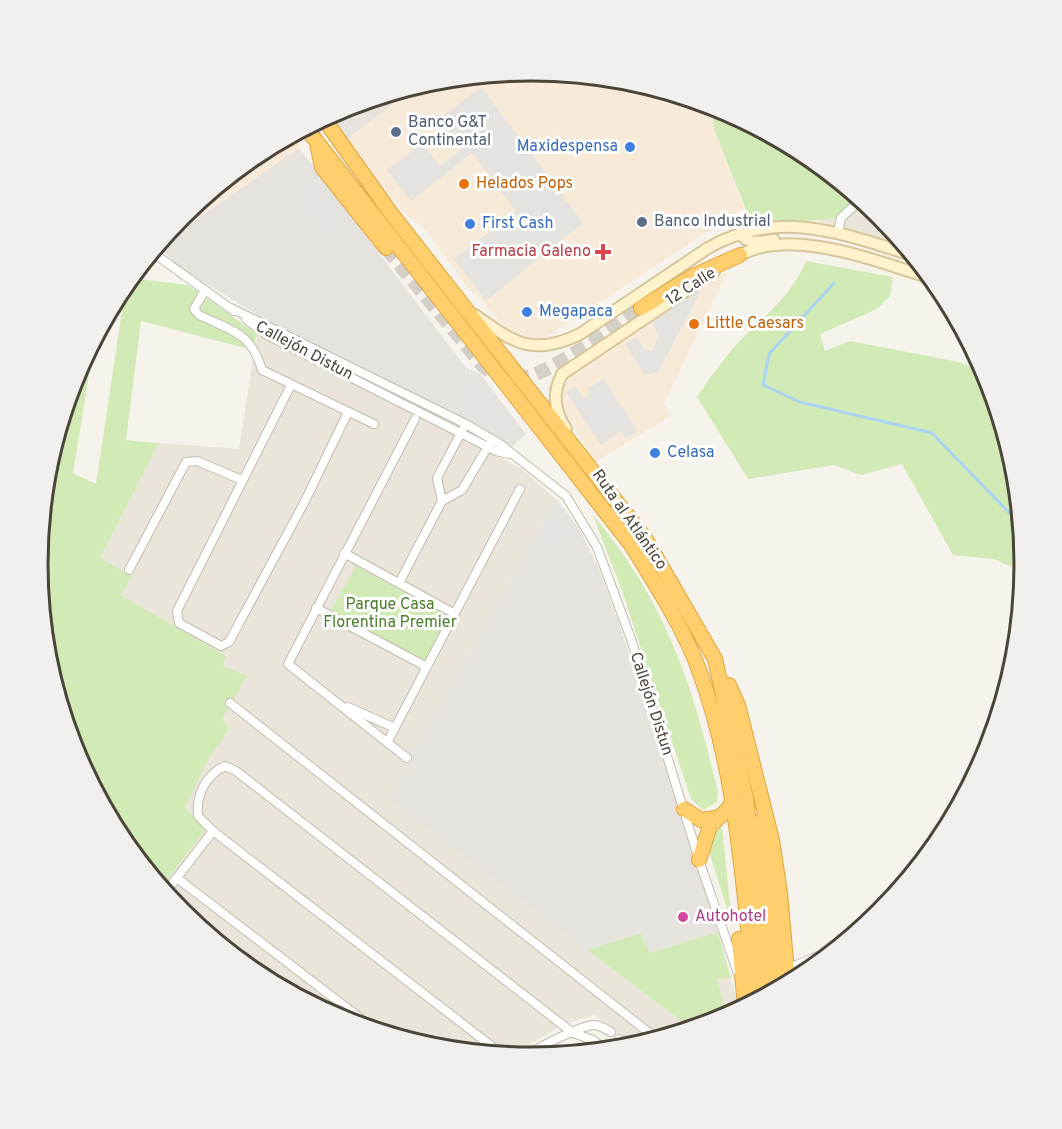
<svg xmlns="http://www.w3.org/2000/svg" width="1062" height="1129" font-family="Overpass,sans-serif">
	<rect width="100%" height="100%" fill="#f6f3ec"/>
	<!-- residential -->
	<g fill="#eae5da">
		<path d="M 868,206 L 880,216 L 908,250 L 817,220 L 845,218 Z"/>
		<path d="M 257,334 L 519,467 L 556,499 L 387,799 L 692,1029 L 632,1047 L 595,1015 L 561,1025 L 513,1056 L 434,1048 L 342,1020 L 257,975 L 182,913 L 161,887 L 207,828 L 184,808 L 206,763 L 230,728 L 222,719 L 222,666 L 226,656 L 121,595 L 100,558 L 159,443 L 239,449 Z"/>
		<path d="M 731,978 L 740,1009 L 727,1016 L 717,979 Z"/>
	</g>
	<!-- commercial -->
	<g fill="#f7ead8">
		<path d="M 531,71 L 628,81 L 658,90 L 664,97 L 669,93 L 714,107 L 714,129 L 744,208 L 546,337 L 529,342 L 511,336 L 484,302 L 470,290 L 426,231 L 401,210 L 347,139 L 415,87 L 435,80 Z"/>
		<path d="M 299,131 L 301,145 L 297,149 L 157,246 L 182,215 L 257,154 Z"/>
		<path d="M 728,271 L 664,403 L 671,416 L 595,462 L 560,407 L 560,387 L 566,376 Z"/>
	</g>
	<!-- industrial -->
	<g fill="#e6e2dd">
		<path d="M 415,87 L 347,139 L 332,114 L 342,108 Z"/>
		<path d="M 299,148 L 466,368 L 467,378 L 451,411 L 287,333 L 182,269 L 158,246 Z"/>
		<path d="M 579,528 L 598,567 L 618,620 L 718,932 L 649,953 L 641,933 L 587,950 L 387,799 L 532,541 L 561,558 Z"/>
	</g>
	<!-- green -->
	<g fill="#d2eab5">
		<path d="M 714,107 L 805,154 L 868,206 C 854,223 768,225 748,215 L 714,129 Z"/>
		<path d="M 806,261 L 893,277 L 890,296 L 877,309 L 820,334 L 825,351 L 850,341 L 959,362 L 986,373 L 1015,469 L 1024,572 L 994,559 L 953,555 L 902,464 L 861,475 L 834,465 L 748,479 L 697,397 C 710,378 723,359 739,342 C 766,314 790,298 806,261 Z"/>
		<path d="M 131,278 L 188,285 L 257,334 L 253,350 L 141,321 L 126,440 L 159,443 L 100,558 L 132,576 L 121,595 L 226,656 L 223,666 L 247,676 L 222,719 L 230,728 L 206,763 L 185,808 L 207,828 L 161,887 L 120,838 L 75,753 L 47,660 L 38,564 L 44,503 L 60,426 L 75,375 L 95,338 L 73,473 L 96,484 L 126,284 Z"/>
		<path d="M 593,515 C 666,602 693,685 718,793 L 717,802 L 703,810 L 691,799 L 621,588 Z"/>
		<path d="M 356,566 L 450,617 L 425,662 L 331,611 Z"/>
		<path d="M 722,826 L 732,925 L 706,842 Z"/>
		<path d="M 718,932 L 731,978 L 717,979 L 727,1016 L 692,1029 L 587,950 L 641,933 L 649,953 Z"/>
		<path d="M 564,1046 L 586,1053 L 535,1058 L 552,1048 Z"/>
	</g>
	<!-- parking -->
	<g fill="#e5e3e0">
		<path d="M 481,87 L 583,223 L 486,301 L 454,259 L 516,211 L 472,153 L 411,201 L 387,170 L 422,143 L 440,166 L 462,149 L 439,119 Z"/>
		<path d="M 318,175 L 350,219 L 321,242 L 288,198 Z"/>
		<path d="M 703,287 L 658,372 L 645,375 L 625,344 L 636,337 L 645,350 L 652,351 L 659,335 L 651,322 Z"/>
		<path d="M 467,368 L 480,374 L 526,434 L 511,447 L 451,411 L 467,378 Z"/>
		<path d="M 603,379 L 638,431 L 626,439 L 621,431 L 601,445 L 566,392 L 575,386 L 584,399 L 590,394 L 587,389 Z"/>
		<path d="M 556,499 L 579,528 L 561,558 L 532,541 Z"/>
	</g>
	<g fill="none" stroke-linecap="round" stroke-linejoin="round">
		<!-- stream -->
		<path stroke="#a9d4f2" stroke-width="3" d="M 834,283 L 769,354 L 763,385 L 800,402 L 932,433 L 1021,525"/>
		<!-- highway-tunnel -->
		<path stroke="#d4d0c8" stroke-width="14" stroke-dasharray="14 7" stroke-linecap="butt" d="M 386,248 L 484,367 C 493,374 502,379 514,379 C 546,379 612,327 641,308"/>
		<defs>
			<g id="street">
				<path d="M 838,232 L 841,218 L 860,200"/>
				<path d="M 152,252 L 234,311"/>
				<path d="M 205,290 L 194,309 L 199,315 C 232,331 251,332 262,370 L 374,424"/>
				<path d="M 231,308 L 466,424 L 500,444 L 566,496 L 597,547 L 631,639 L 699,860 L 737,971"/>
				<path d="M 246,319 L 267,335 L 496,451 L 509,454"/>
				<path d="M 291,385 L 177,611 L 179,623 L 221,646 L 229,642 L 305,501 L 348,412"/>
				<path d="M 442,501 L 437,478 L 463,429"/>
				<path d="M 344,553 L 455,614"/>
				<path d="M 129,570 L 186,462 L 197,461 L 242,480"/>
				<path d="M 399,583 L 442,501 L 462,490 L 490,443"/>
				<path d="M 316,608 L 427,667"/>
				<path d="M 230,703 L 657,1039"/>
				<path d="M 348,707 L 395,728"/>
				<path d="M 388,741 L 520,489"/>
				<path d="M 407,758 L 288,664 L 415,419"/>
				<path d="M 177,878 L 377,1031"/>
				<path d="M 165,893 L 213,831"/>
				<path d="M 787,969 L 839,947"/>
				<path d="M 787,982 L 821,962"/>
				<path d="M 619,1039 L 629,1048"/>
				<path d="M 503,1055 L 213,831 L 198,816 C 196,796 205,775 225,766 L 236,771 L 573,1033 L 593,1040 L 607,1051"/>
				<path d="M 525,1057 C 534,1049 582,1025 594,1025 C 600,1025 605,1029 611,1032"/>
			</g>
			<g id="secondary">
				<path d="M 740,233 C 748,246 761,241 774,240"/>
				<path d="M 735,258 C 787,224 877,262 931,278"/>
				<path d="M 475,315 C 514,343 533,357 580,334 L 708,248 C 778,208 841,233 912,255"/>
				<path d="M 566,429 C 554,410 552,394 562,374 L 714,272"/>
			</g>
			<g id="highway">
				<path d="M 324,119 L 390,212 L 645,538 L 715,659 L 746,798 L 768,995"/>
				<path d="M 306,128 L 632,546 C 656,586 683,626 699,670 C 738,775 743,891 756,1001"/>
				<path d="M 318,148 L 322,167 L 386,248"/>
				<path d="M 641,308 L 693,276 L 740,255"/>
				<path d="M 729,685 L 738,705 L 772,840 L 780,893 L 788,984"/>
				<path d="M 684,809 L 701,820 L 716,818"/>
				<path d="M 761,821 L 778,989"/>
				<path d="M 699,860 L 710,826 L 729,808 L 732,801"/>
				<path d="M 739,939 L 745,1007"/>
			</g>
		</defs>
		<!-- street casing -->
		<use href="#street" stroke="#c2bbae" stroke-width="10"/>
		<!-- secondary casing -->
		<use href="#secondary" stroke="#d6c79b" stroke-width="14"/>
		<!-- highway casing -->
		<use href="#highway" stroke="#e0a43c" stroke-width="16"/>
		<!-- street -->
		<use href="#street" stroke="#fff" stroke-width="8"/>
		<!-- secondary -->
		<use href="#secondary" stroke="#fff3cd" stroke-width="10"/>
		<!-- highway -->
		<use href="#highway" stroke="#ffcf6e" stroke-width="14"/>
	</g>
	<!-- markers -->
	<g fill="#5c6f8a" stroke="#fff" stroke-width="2">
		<circle cx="396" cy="132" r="6"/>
		<circle cx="642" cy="222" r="6"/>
	</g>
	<g fill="#3f7fe0" stroke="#fff" stroke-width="2">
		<circle cx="630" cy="147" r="6"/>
		<circle cx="470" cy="224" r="6"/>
		<circle cx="527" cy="312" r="6"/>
		<circle cx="655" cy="453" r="6"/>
	</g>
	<g fill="#e8710a" stroke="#fff" stroke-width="2">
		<circle cx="464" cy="184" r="6"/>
		<circle cx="694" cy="324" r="6"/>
	</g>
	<path fill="#e0444e" stroke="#fff" stroke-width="2" d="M600 243h6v6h6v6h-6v6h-6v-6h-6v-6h6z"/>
	<circle fill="#d1479c" stroke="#fff" stroke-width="2" cx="683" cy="917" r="6"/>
	<g text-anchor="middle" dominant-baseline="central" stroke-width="6" stroke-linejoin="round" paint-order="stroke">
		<!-- service labels -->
		<g font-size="16" fill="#4e5e75" stroke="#fff" text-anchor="start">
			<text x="408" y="123">Banco G&amp;T<tspan x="408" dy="18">Continental</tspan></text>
			<text x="654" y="222">Banco Industrial</text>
		</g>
		<!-- shop labels -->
		<g font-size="16" fill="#366cbe" stroke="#fff" text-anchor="start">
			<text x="618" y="147" text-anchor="end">Maxidespensa</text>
			<text x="482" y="224">First Cash</text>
			<text x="539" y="312">Megapaca</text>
			<text x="667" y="453">Celasa</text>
		</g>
		<!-- food labels -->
		<g font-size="16" fill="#c56008" stroke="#fff" text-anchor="start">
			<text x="476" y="184">Helados Pops</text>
			<text x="706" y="324">Little Caesars</text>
		</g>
		<!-- health labels -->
		<g font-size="16" fill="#be3a42" stroke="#fff" text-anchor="end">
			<text x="591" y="252">Farmacia Galeno</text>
		</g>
		<!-- street labels -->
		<g font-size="16" fill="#4b4439" stroke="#fff">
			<text transform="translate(691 287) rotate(-33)">12 Calle</text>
			<text transform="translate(304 351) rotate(28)">Callejón Distun</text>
			<text transform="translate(629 520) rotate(55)">Ruta al Atlántico</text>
			<text transform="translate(651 704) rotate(72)">Callejón Distun</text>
		</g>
		<!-- park labels -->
		<g font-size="16" fill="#4a7f2a" stroke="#fff">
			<text x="390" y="605">Parque Casa<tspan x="390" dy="18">Florentina Premier</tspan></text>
		</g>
		<!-- hotel labels -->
		<g font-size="16" fill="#b23c85" stroke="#fff" text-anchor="start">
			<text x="695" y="917">Autohotel</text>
		</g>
	</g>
	<!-- crop -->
	<path d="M0 0H1062V1129H0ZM48 564a483 483 0 1 1 966 0a483 483 0 1 1-966 0Z" fill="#f1f0ef" fill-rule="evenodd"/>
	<path fill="none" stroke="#4b4439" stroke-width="3" d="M48 564a483 483 0 1 1 966 0a483 483 0 1 1-966 0Z"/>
</svg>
